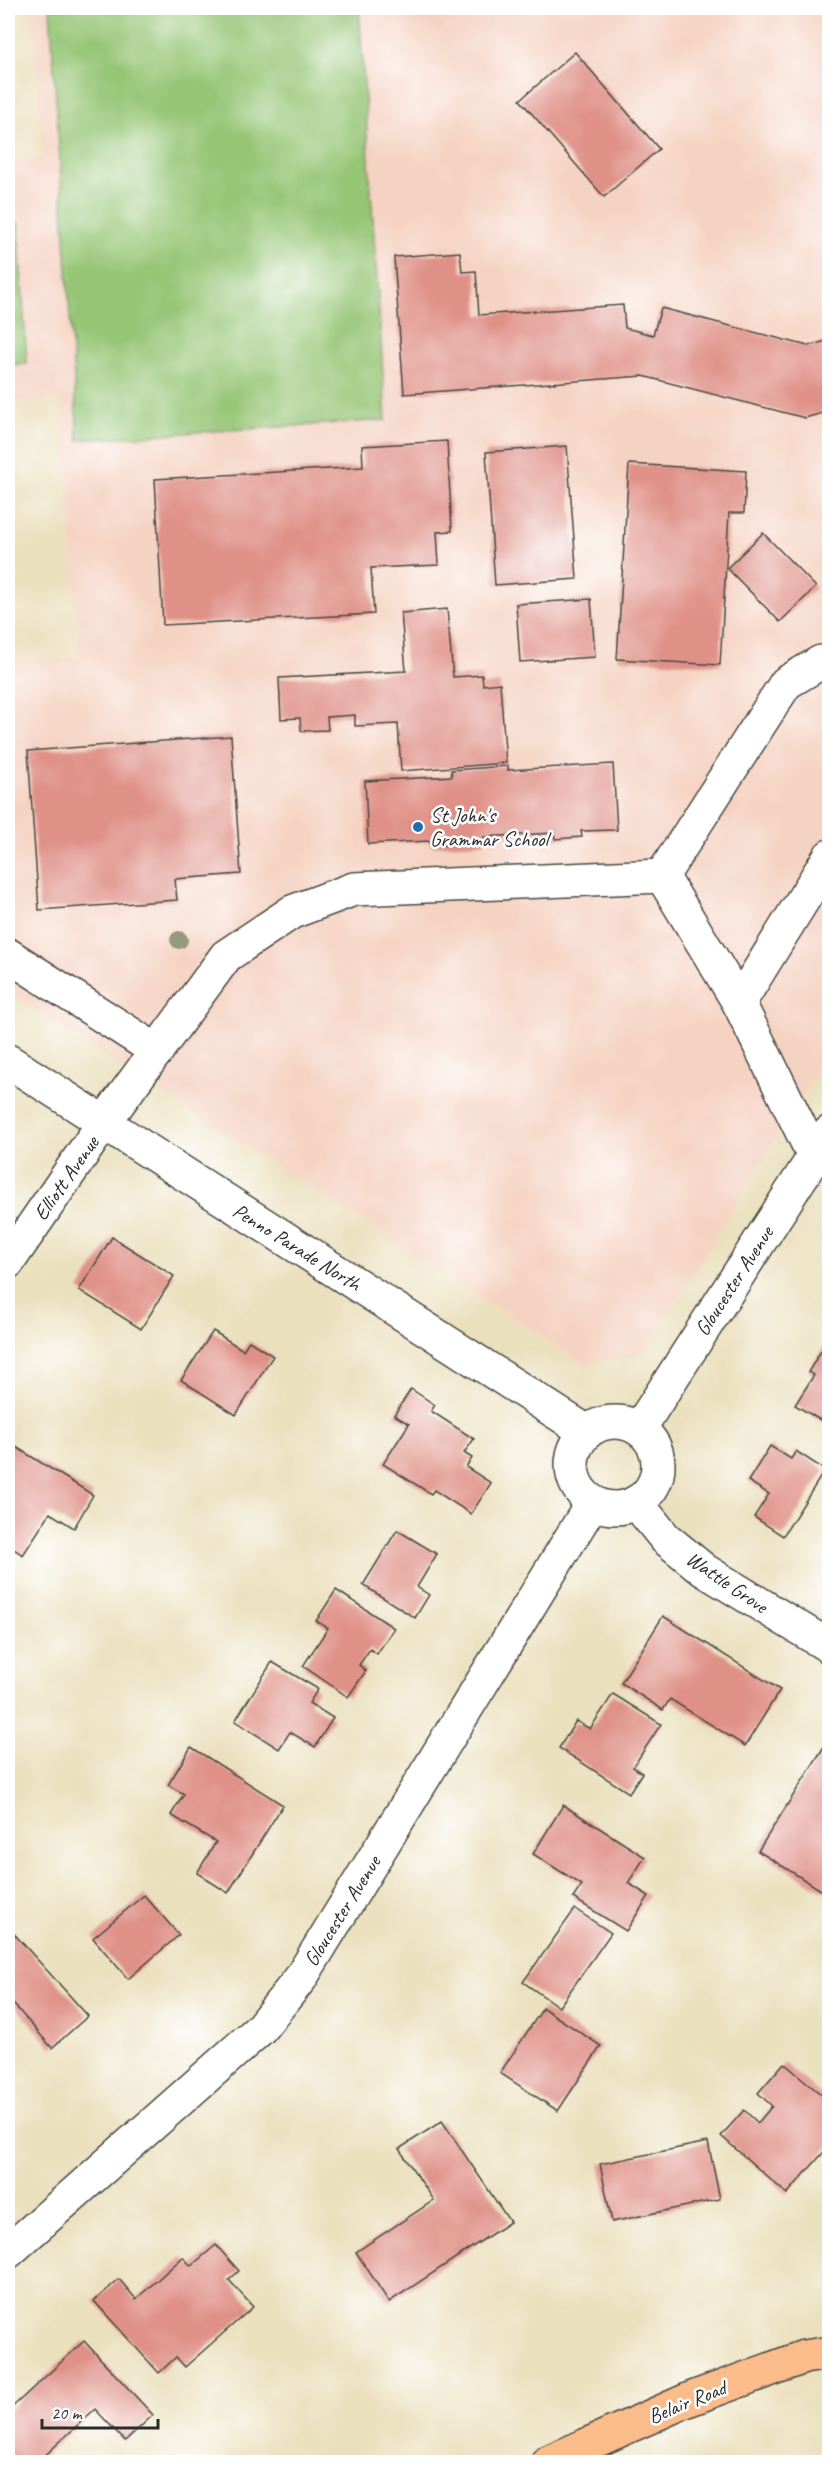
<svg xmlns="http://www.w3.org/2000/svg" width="837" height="2470" font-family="Caveat,sans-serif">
	<rect width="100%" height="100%" fill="#fff"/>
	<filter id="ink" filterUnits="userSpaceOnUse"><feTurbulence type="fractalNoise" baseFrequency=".0167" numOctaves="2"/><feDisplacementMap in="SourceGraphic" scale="12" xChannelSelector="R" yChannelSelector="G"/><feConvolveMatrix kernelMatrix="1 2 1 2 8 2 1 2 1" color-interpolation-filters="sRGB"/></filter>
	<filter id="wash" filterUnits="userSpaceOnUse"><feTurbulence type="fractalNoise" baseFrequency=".008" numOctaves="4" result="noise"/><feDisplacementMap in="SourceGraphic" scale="24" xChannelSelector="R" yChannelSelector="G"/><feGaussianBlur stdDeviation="1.35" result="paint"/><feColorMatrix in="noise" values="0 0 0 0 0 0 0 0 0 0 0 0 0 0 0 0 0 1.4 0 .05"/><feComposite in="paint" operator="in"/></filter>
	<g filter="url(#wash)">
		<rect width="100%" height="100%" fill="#ebe0be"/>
		<!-- built -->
		<path fill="#f5d3c2" d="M 32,8 L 829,8 L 829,1052 L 644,1353 L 584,1364 L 8,993 L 8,661 L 80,658 L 61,399 L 8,403 L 8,161 L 43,158 Z"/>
		<!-- grass -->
		<g fill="#95c574" stroke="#607850" stroke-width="1.5">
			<path d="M 50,8 L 359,8 L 386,420 L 78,440 Z"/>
			<path d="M 18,223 L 27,364 L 8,365 L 8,224 Z"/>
		</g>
		<g id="blocks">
			<!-- building -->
			<g fill="#df9187">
				<path d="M 575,52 L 659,149 L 604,197 L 520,100 Z"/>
				<path d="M 460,252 L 462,272 L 476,271 L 479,315 L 623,305 L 625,328 L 653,335 L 661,308 L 808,346 L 830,340 L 830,411 L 805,418 L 643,376 L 404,394 L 394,257 Z"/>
				<path d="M 447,441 L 452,531 L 437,532 L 439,565 L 371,568 L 374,614 L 163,625 L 155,479 L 363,467 L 362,446 Z"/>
				<path d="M 567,446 L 577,579 L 495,585 L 486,452 Z"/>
				<path d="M 629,464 L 746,471 L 744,513 L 729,513 L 720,665 L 617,659 Z"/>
				<path d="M 763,533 L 816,587 L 780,622 L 727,568 Z"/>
				<path d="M 591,599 L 595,657 L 520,662 L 516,604 Z"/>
				<path d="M 447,609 L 453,677 L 482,675 L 483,685 L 500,683 L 506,763 L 401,771 L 398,724 L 355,726 L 355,715 L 327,717 L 328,730 L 301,731 L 300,718 L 281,719 L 279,678 L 406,671 L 401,613 Z"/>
				<path d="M 231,736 L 241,874 L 175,879 L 177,900 L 39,910 L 28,751 Z"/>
				<path d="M 613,764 L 617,830 L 581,831 L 582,837 L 555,839 L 554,833 L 484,837 L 484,843 L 431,846 L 430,841 L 368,844 L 365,781 L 452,776 L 451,770 L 508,766 L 508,770 Z"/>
				<path d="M 112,1237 L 174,1276 L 141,1329 L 79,1290 Z"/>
				<path d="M 213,1331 L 243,1350 L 249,1341 L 273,1356 L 236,1415 L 181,1380 Z"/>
				<path d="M 826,1343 L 830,1345 L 830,1426 L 795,1405 L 814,1375 L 808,1372 Z"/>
				<path d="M 411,1389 L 435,1405 L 431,1411 L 474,1439 L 464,1453 L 472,1458 L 466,1467 L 491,1483 L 471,1514 L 434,1490 L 431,1494 L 383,1464 L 409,1424 L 394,1415 Z"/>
				<path d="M 8,1442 L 93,1495 L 74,1528 L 50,1513 L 23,1555 L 8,1545 Z"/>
				<path d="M 770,1446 L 791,1459 L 796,1451 L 825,1470 L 783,1536 L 754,1517 L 769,1494 L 748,1481 Z"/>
				<path d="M 397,1530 L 437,1554 L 417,1587 L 429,1595 L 415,1618 L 363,1585 Z"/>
				<path d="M 336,1590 L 394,1628 L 377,1654 L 370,1649 L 359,1665 L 366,1671 L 348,1697 L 303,1666 L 328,1628 L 316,1621 Z"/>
				<path d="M 663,1616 L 780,1690 L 745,1746 L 670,1699 L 663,1710 L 621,1683 Z"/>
				<path d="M 272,1662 L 318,1689 L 309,1703 L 333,1718 L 315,1747 L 290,1732 L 279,1749 L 235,1721 Z"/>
				<path d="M 613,1694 L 661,1724 L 633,1767 L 642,1773 L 629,1793 L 559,1748 L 576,1721 L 590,1729 Z"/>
				<path d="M 827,1742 L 830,1743 L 830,1884 L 824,1892 L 758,1851 Z"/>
				<path d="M 191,1747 L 283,1805 L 228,1893 L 197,1873 L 216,1842 L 171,1815 L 184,1794 L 168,1785 Z"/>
				<path d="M 563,1805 L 645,1857 L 628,1883 L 649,1896 L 626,1931 L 573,1898 L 582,1885 L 533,1854 Z"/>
				<path d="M 144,1895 L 179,1935 L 128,1979 L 93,1938 Z"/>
				<path d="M 575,1909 L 611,1933 L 559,2007 L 523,1982 Z"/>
				<path d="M 8,1927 L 88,2016 L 52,2048 L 8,1998 Z"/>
				<path d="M 543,2008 L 601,2046 L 558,2111 L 500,2073 Z"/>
				<path d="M 784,2063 L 830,2102 L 830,2145 L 787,2194 L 721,2136 L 744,2110 L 758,2123 L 772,2106 L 758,2093 Z"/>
				<path d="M 442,2121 L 510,2222 L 389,2302 L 356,2252 L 434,2200 L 399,2149 Z"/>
				<path d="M 708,2142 L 720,2199 L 612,2222 L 600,2164 Z"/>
				<path d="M 216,2245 L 239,2271 L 229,2280 L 253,2307 L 185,2367 L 176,2357 L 159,2373 L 94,2301 L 119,2279 L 136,2299 L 183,2257 L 191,2266 Z"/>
				<path d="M 84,2341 L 153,2415 L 125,2441 L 95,2409 L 38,2462 L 8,2462 L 8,2411 Z"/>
			</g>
		</g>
	</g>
	<g filter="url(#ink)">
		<use href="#blocks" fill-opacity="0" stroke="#484641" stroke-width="1.5"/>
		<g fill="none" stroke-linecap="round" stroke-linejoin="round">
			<defs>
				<g id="minor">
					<path d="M 8,955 L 157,1051"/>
					<path d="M 739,1003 L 830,856"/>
					<path d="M 8,1061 L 587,1432"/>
					<path d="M 814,1156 L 739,1003 L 662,876 L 786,683 L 821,662 L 830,663"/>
					<path d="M 8,1262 L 103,1124 L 226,956 L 292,912 L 354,889 L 662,876"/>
					<circle cx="615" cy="1465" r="43"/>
					<path d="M 639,1429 L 830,1132"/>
					<path d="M 636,1502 L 665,1538 L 704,1570 L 830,1647"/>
					<path d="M 8,2252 L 260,2029 L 300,1979 L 593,1502"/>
				</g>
				<path id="major" d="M 548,2462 L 690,2399 L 804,2357 L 830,2353"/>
			</defs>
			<!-- minor casing -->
			<use href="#minor" stroke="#484641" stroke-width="36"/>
			<!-- major casing -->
			<use href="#major" stroke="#484641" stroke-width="36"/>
			<!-- minor -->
			<use href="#minor" stroke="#fff" stroke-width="33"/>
			<!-- major -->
			<use href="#major" stroke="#f9bc8a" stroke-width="33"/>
		</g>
		<!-- trees -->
		<circle fill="#969a7b" cx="179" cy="940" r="9"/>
	</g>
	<!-- markers -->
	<circle fill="#1f6fb2" stroke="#fff" stroke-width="2" cx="418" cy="827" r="6"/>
	<g text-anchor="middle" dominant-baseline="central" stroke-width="5" stroke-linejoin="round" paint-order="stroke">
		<!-- poi labels -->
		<g font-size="21" fill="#2b2b2b" stroke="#fff" text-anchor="start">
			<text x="430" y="815">St John's<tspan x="430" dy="24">Grammar School</tspan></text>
		</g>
		<!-- street labels -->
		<g font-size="21" fill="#2b2b2b" stroke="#fff">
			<text transform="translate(66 1178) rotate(-55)">Elliott Avenue</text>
			<text transform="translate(297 1247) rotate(32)">Penno Parade North</text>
			<text transform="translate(734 1281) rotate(-57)">Gloucester Avenue</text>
			<text transform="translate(727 1582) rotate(34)">Wattle Grove</text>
			<text transform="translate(342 1911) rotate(-58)">Gloucester Avenue</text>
			<text transform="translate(687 2402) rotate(-22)">Belair Road</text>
		</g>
	</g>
	<!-- margin -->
	<rect width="837" height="2470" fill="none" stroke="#fff" stroke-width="30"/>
	<!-- scale -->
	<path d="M42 2419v9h116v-9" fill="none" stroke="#2b2b2b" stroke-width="3"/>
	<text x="51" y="2419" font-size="18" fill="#2b2b2b" stroke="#ffffff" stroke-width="4.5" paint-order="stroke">20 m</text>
</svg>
